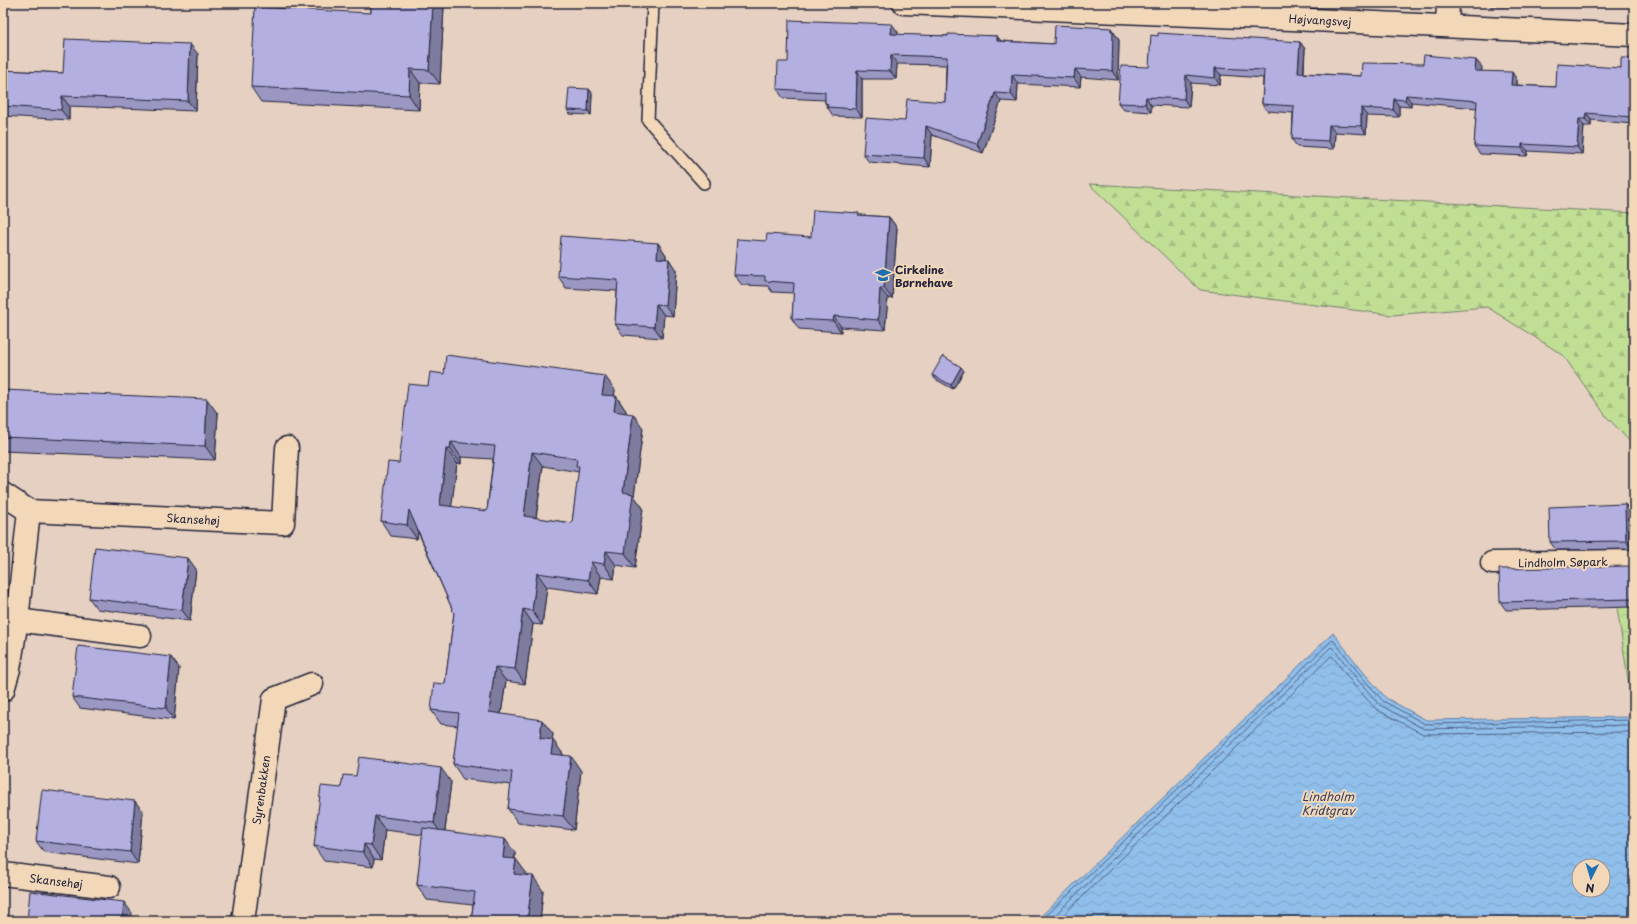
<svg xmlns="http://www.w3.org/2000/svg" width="1637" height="924" font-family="'Playpen Sans',sans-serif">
	<defs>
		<pattern id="forest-firs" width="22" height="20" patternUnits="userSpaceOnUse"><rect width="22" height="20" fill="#c1de95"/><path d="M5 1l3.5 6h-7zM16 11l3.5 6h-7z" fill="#a6be81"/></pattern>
		<pattern id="park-crowns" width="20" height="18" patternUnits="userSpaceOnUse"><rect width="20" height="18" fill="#c1de95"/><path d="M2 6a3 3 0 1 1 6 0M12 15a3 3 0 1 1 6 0" fill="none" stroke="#a6be81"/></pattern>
		<pattern id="water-waves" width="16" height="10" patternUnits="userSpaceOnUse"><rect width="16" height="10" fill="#90bfeb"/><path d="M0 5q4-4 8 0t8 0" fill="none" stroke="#7ca4ca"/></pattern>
	</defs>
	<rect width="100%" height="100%" fill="#e5d0c1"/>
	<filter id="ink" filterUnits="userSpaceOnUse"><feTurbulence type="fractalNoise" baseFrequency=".025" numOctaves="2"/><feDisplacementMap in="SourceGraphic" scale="8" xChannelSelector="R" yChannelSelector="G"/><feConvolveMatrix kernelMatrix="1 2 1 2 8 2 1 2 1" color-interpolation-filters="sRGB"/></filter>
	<g filter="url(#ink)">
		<!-- forest -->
		<path fill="url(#forest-firs)" stroke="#728068" d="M 1089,184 L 1634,213 L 1634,446 L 1606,416 L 1563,355 L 1487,307 L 1392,315 L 1200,290 Z"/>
		<!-- park -->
		<path fill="url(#park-crowns)" stroke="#728068" d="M 1634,606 L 1634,698 L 1631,698 L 1617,607 Z"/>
		<!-- water -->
		<path fill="url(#water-waves)" stroke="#6480a5" fill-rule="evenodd" d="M 1333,633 L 1365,674 L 1386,698 L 1426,720 L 1634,717 L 1634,921 L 1036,921 ZM 1579,866 L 1603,866 L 1603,890 L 1579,890 Z"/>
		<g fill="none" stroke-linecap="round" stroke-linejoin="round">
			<!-- shore -->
			<g stroke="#4e6181" stroke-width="1">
				<path d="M 1041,921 L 1332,640 L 1334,641 L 1362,677 L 1383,701 L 1425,724 L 1634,720"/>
				<path d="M 1049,921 L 1331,647 L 1333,648 L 1358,680 L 1380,705 L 1424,729 L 1634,725"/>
				<path d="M 1057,921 L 1331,656 L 1333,657 L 1353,684 L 1376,709 L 1423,734 L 1634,732"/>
			</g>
			<defs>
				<path id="lane" d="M 653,3 L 648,120 L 704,183"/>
				<g id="street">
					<path d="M 904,3 L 1292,19 L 1634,35"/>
					<path d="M 1447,26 L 1448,3"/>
					<path d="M 3,494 L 29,511"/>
					<path d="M 1492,563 L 1634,561"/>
					<path d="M 3,618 L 17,620 L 29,511 L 283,523 L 287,448"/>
					<path d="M 3,690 L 9,669 L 17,620 L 140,636"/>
					<path d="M 3,874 L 109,887"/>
					<path d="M 243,921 L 274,699 L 312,684"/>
				</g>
			</defs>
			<!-- lane casing -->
			<use href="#lane" stroke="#22223b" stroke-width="14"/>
			<!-- street casing -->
			<use href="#street" stroke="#22223b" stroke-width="25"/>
			<!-- lane -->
			<use href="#lane" stroke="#f2d8b9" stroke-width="11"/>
			<!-- street -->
			<use href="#street" stroke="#f2d8b9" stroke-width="22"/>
		</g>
		<!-- wall -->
		<g fill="#9a97c2" stroke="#22223b" fill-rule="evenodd">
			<path d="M 371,3 L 441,3 L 444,6 L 440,84 L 420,83 L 419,110 L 261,102 L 251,87 L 371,13 Z"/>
			<path d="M 1488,3 L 1524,3 L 1524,6 L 1491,7 Z"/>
			<path d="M 1113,31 L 1119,40 L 1118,80 L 1081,77 L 1080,87 L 1018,84 L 1017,102 L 1001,101 L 983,153 L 932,135 L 930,167 L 869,162 L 863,154 L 905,121 L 945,102 L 946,65 L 897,64 L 896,79 L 862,79 L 862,117 L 833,116 L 825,103 L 825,100 L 783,98 L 777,89 L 788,62 L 898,32 L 897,35 L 948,36 L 997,36 L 1001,41 L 1054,44 Z"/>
			<path d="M 1300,42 L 1305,49 L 1304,73 L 1361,76 L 1482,67 L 1481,71 L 1517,80 L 1517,85 L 1556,87 L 1621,68 L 1634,58 L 1634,134 L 1631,131 L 1632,124 L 1591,120 L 1591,126 L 1584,126 L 1582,154 L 1528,151 L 1527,156 L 1480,154 L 1474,146 L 1477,108 L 1411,102 L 1411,107 L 1399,106 L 1399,117 L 1367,116 L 1366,134 L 1335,132 L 1334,149 L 1297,147 L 1292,139 L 1293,113 L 1267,111 L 1262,104 L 1263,78 L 1221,75 L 1220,85 L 1191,83 L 1189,107 L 1151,105 L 1151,112 L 1124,110 L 1118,103 L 1149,67 Z"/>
			<path d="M 198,54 L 196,111 L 69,106 L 69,120 L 3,116 L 3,70 L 63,73 Z"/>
			<path d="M 589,89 L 592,93 L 591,115 L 570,114 L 567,110 Z"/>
			<path d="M 860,215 L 889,217 L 897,228 L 892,299 L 888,298 L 885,330 L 841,327 L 841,332 L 799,329 L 792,319 L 794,293 L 772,292 L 768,286 L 742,285 L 734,275 L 766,241 L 811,237 Z"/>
			<path d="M 658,243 L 666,255 L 666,259 L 676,270 L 673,316 L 664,315 L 662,338 L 623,335 L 615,324 L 617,291 L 566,288 L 558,276 Z"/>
			<path d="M 964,371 L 953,389 L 935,379 L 932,375 Z"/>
			<path d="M 444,374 L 615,390 L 614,396 L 616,396 L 626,411 L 626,413 L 643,428 L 634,496 L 643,508 L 635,568 L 616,565 L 614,579 L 601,577 L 598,594 L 547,587 L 542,625 L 533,624 L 525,684 L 506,681 L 501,714 L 553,734 L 552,740 L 563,754 L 563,755 L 581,771 L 574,830 L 518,823 L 508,809 L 511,785 L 463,779 L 453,764 L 458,726 L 441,724 L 431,710 L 445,684 L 454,613 L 418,532 L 417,539 L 391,536 L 381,521 L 399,463 L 428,386 ZM 461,457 L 493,459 L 487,511 L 451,507 L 457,463 L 461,464 ZM 543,466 L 579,472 L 572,523 L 536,518 Z"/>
			<path d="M 3,390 L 218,414 L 215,460 L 3,451 Z"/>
			<path d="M 1625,504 L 1631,512 L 1632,549 L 1556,550 L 1550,542 Z"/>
			<path d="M 1634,566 L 1634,607 L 1506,610 L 1500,602 Z"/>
			<path d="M 196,569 L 190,621 L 97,609 L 89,598 Z"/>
			<path d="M 179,668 L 174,720 L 80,708 L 72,697 Z"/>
			<path d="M 356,776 L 451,782 L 445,831 L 515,853 L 515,859 L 527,874 L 526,875 L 543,891 L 540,921 L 471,921 L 473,905 L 427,900 L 417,885 L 423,835 L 385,830 L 381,860 L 374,859 L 373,867 L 324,861 L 314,846 L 341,788 Z"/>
			<path d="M 143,812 L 138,864 L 44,852 L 36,841 Z"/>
		</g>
		<!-- shaded-wall -->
		<g fill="#7d7b9e" stroke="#22223b">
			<path d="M 433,3 L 441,3 L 444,6 L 440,84 L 429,70 Z"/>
			<path d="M 892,24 L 898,32 L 897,43 L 891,34 Z"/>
			<path d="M 1111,28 L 1119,40 L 1118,80 L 1112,71 Z"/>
			<path d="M 997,36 L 1003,45 L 997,41 Z"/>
			<path d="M 1300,42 L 1305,49 L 1303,80 L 1298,73 Z"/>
			<path d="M 190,44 L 198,54 L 196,111 L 188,101 Z"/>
			<path d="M 891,55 L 897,64 L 896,79 L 890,71 Z"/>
			<path d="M 1476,60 L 1482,67 L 1481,79 L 1475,71 Z"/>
			<path d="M 1215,68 L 1221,75 L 1220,85 L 1215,78 Z"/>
			<path d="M 410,69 L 420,83 L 419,110 L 409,95 Z"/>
			<path d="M 1075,69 L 1081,77 L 1080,87 L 1074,78 Z"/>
			<path d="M 857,70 L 862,79 L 862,117 L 856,109 Z"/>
			<path d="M 1512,72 L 1517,80 L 1517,93 L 1511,85 Z"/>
			<path d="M 1012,75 L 1018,84 L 1017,102 L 1011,94 Z"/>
			<path d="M 1186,75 L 1191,83 L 1189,107 L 1184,99 Z"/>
			<path d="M 589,89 L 592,93 L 591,115 L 588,111 Z"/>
			<path d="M 995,93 L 1001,101 L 983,153 L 977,144 Z"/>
			<path d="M 1406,95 L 1411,102 L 1411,107 L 1405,100 Z"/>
			<path d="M 62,96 L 69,106 L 69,120 L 61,110 Z"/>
			<path d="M 1146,97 L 1151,105 L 1151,112 L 1145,104 Z"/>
			<path d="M 1394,99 L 1399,106 L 1399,117 L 1393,110 Z"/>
			<path d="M 1361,108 L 1367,116 L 1366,134 L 1361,126 Z"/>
			<path d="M 1586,113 L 1591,120 L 1591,126 L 1585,119 Z"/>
			<path d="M 1579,119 L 1584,126 L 1582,154 L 1577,147 Z"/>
			<path d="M 1329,125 L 1335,132 L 1334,149 L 1328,141 Z"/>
			<path d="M 926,126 L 932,135 L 930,167 L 924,158 Z"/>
			<path d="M 1522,144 L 1528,151 L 1527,156 L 1522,148 Z"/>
			<path d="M 889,217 L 897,228 L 892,299 L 884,288 Z"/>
			<path d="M 658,243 L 666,255 L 665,269 L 657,258 Z"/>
			<path d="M 669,259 L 676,270 L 673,316 L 665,305 Z"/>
			<path d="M 880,288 L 888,298 L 885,330 L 878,320 Z"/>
			<path d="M 656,304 L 664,315 L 662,338 L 654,327 Z"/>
			<path d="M 834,316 L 841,327 L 841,332 L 833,321 Z"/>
			<path d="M 961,367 L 964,371 L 953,389 L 951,385 Z"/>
			<path d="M 605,376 L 615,390 L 613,409 L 602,395 Z"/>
			<path d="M 616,396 L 626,411 L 624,426 L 614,411 Z"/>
			<path d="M 207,399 L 218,414 L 215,460 L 205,446 Z"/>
			<path d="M 633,414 L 643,428 L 634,496 L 643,508 L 635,568 L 625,553 L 623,492 Z"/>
			<path d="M 451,442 L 461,457 L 461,464 L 450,449 Z"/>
			<path d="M 446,449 L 457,463 L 450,520 L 440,505 Z"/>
			<path d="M 532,452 L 543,466 L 534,531 L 524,516 Z"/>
			<path d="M 1625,504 L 1631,512 L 1632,549 L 1626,541 Z"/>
			<path d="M 409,510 L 419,525 L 417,539 L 407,525 Z"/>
			<path d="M 606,551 L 616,565 L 614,579 L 604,564 Z"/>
			<path d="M 188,558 L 196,569 L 190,621 L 182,610 Z"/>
			<path d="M 591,562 L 601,577 L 598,594 L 588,580 Z"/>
			<path d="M 537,573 L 547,587 L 542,625 L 532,611 Z"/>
			<path d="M 523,609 L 533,624 L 525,684 L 515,669 Z"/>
			<path d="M 171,657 L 179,668 L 174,720 L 166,708 Z"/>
			<path d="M 495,667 L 506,681 L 499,727 L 489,712 Z"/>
			<path d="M 542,720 L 553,734 L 550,753 L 540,738 Z"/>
			<path d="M 553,740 L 563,754 L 561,768 L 551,754 Z"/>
			<path d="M 571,756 L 581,771 L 574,830 L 563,816 Z"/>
			<path d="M 441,768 L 451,782 L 444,838 L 434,823 Z"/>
			<path d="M 135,801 L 143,812 L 138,864 L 130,852 Z"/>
			<path d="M 375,816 L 385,830 L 381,860 L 371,845 Z"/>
			<path d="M 505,839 L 515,853 L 513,872 L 503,858 Z"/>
			<path d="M 364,844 L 374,859 L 373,867 L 363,852 Z"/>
			<path d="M 516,859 L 527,874 L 525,888 L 514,874 Z"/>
			<path d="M 533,876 L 543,891 L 540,921 L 527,921 Z"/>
			<path d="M 124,902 L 132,913 L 131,921 L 122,921 Z"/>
		</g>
		<!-- building -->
		<g fill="#b3b0e1" stroke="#22223b" fill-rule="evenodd">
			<path d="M 371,3 L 433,3 L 429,70 L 410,69 L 409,95 L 251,87 L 255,7 L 371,13 Z"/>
			<path d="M 789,20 L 892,24 L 891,34 L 948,36 L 948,34 L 997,36 L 997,41 L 1054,44 L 1055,25 L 1111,28 L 1111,31 L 1113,31 L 1112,71 L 1075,69 L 1074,78 L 1012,75 L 1011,94 L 995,93 L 977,144 L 926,126 L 924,158 L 863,154 L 866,118 L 905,121 L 907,99 L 945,102 L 947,57 L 891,55 L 890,71 L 857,70 L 856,109 L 827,107 L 828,104 L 825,103 L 825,92 L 777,89 L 778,62 L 788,62 Z"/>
			<path d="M 1158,33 L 1300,42 L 1298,73 L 1361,76 L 1362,63 L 1423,64 L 1424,55 L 1476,60 L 1475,71 L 1512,72 L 1511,85 L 1556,87 L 1557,64 L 1621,68 L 1621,58 L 1634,58 L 1634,131 L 1631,131 L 1632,117 L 1586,113 L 1585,119 L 1579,119 L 1577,147 L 1522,144 L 1522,148 L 1474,146 L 1477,101 L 1406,95 L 1405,100 L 1394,99 L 1393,110 L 1361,108 L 1361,126 L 1329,125 L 1328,141 L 1292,139 L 1294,106 L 1262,104 L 1264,70 L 1215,68 L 1215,78 L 1186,75 L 1184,99 L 1146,97 L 1145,104 L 1118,103 L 1121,66 L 1149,67 L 1151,35 L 1158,36 Z"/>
			<path d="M 65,39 L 190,44 L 188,101 L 62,96 L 61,110 L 3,106 L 3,70 L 63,73 Z"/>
			<path d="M 569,88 L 589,89 L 588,111 L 567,110 Z"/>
			<path d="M 813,210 L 859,213 L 858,215 L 889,217 L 884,288 L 880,288 L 878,320 L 834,316 L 833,321 L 792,319 L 794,283 L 765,281 L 765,276 L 734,275 L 737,239 L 766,241 L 767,234 L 811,237 Z"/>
			<path d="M 561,236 L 658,243 L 657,258 L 669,259 L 665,305 L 656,304 L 654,327 L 615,324 L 618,280 L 558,276 Z"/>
			<path d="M 446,355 L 605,376 L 602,395 L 616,396 L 614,411 L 633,414 L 623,492 L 633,494 L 625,553 L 606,551 L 604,564 L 591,562 L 588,580 L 537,573 L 532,611 L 523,609 L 515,669 L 495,667 L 489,712 L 542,720 L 540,738 L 553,740 L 551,754 L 571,756 L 563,816 L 508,809 L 512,772 L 453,764 L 459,713 L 431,710 L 434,683 L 445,684 L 454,613 L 409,510 L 407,525 L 381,521 L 388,462 L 399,463 L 408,384 L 428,386 L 430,372 L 444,374 ZM 451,442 L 495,446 L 487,511 L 440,505 L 446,449 L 450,449 ZM 532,452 L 577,459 L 576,466 L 579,466 L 572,523 L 524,516 Z"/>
			<path d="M 943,356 L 961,367 L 951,385 L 932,375 Z"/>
			<path d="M 3,390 L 207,399 L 205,446 L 3,437 Z"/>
			<path d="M 1625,504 L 1626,541 L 1550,542 L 1549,507 Z"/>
			<path d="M 95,547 L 188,558 L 182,610 L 89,598 Z"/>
			<path d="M 1634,566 L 1634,599 L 1500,602 L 1499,569 L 1551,568 L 1551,567 Z"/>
			<path d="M 78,646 L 171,657 L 166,708 L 72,697 Z"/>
			<path d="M 359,757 L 441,768 L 434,823 L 375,816 L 371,845 L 364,844 L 363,852 L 314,846 L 321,786 L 341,788 L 343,775 L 356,776 Z"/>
			<path d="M 42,790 L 135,801 L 130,852 L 36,841 Z"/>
			<path d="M 423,828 L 505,839 L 503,858 L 516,859 L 514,874 L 533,876 L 527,921 L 471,921 L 475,892 L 417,885 Z"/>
			<path d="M 30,891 L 124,902 L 122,921 L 27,921 Z"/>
		</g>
	</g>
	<!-- icons -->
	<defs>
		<symbol id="school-bare" viewBox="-9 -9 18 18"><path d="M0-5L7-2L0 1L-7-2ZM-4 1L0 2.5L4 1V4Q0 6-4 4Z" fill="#1f6fb2" stroke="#f2d8b9" stroke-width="2.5" paint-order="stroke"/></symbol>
	</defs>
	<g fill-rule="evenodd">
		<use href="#school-bare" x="872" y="264" width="22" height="22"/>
	</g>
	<g text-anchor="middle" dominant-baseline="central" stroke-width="4" stroke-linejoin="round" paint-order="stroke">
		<!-- street labels -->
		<g font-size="11" fill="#22223b" stroke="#f2d8b9">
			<text transform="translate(1320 20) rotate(3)">Højvangsvej</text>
			<text transform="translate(193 519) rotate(3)">Skansehøj</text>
			<text transform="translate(1563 562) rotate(-1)">Lindholm Søpark</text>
			<text transform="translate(261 790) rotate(-82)">Syrenbakken</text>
			<text transform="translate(56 881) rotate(7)">Skansehøj</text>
		</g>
		<!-- poi labels -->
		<g font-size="11" font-weight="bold" fill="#22223b" stroke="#f2d8b9" text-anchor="start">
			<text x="895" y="269">Cirkeline<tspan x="895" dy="13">Børnehave</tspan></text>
		</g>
		<!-- water labels -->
		<g font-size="12" font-style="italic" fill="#38415e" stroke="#f2d8b9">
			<text x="1328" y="796">Lindholm<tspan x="1328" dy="14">Kridtgrav</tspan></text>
		</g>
	</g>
	<!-- margin -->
	<rect width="1637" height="924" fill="none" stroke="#f2d8b9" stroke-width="16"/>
	<rect x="8" y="8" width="1621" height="908" fill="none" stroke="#22223b" stroke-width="1.5" filter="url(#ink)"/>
	<!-- north arrow -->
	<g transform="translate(1591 878) rotate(185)"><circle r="19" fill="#f2d8b9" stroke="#9f8f87"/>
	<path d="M0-3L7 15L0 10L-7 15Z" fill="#1f6fb2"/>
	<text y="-6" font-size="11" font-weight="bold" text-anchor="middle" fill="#22223b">N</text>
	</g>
</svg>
